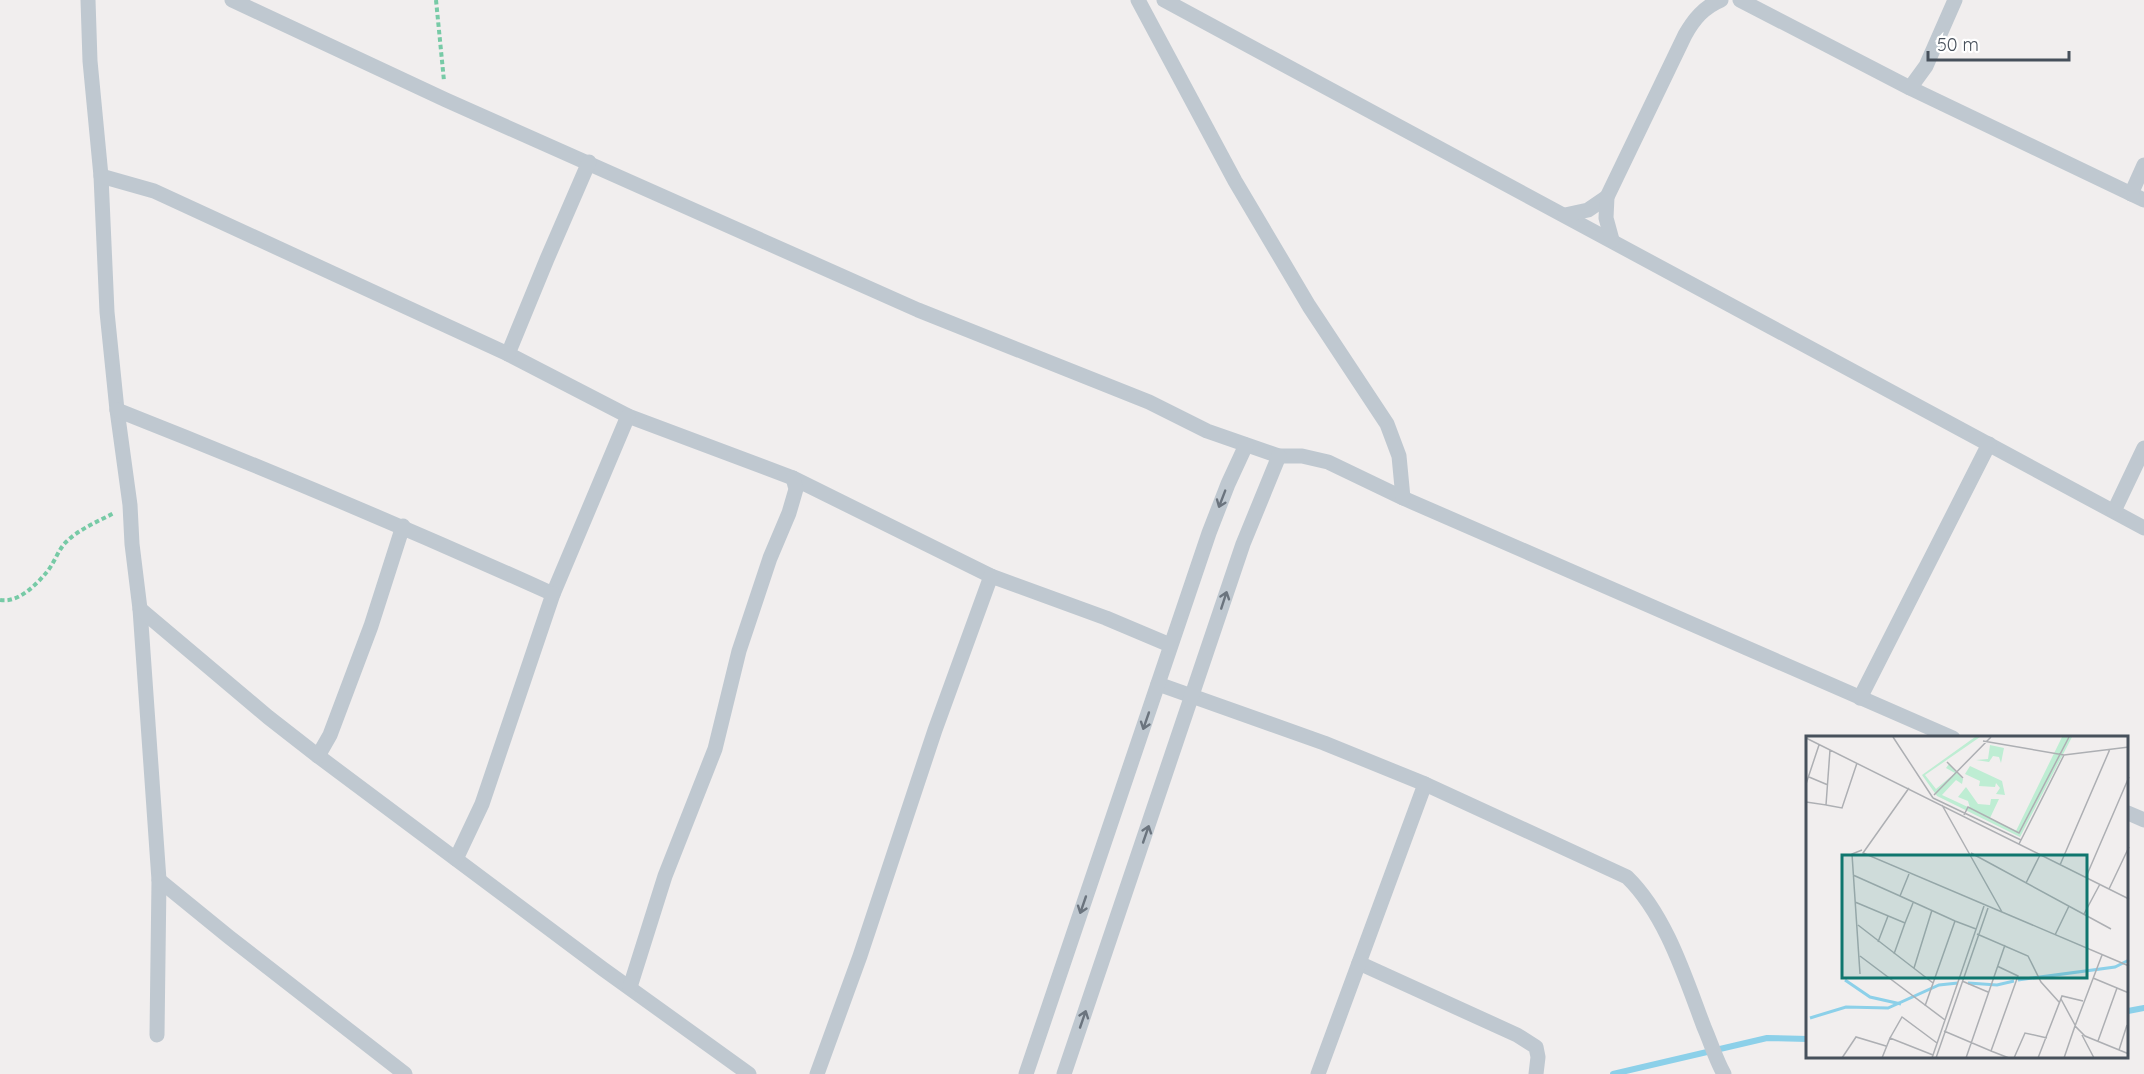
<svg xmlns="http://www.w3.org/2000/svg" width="2144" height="1074" font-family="Quicksand,sans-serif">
	<rect width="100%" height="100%" fill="#f1eeee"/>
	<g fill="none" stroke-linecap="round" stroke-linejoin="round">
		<!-- stream -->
		<g stroke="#8cd0e9" stroke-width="6">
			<path d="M 2128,1011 L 2144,1008"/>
			<path d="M 1613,1074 L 1767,1038 L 1808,1039"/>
		</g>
		<!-- path -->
		<g stroke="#77caa6" stroke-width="4" stroke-dasharray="4.5 3" stroke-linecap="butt">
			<path d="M 436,0 L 444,81"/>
			<path d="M 0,600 C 18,603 35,586 46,573 C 54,564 58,550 66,542 C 79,529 99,521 114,513"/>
		</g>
		<!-- minor -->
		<g stroke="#bfc8d0" stroke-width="15">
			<path d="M 88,0 L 90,61 L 101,176 L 107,312 L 117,410 L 130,505 L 132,544 L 140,609 L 159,880 L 157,1035"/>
			<path d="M 232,0 L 446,100 L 918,310 L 1149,402 L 1207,431 L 1279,456 L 1302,456 L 1328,462 L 1403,498 L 1953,738"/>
			<path d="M 1138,0 L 1235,181 L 1309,306 L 1387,424 L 1399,456 L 1403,498"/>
			<path d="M 1164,0 L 2144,528"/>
			<path d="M 1740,0 L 1910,88 L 2144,200"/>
			<path d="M 1910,88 L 1926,66 L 1955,0"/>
			<path d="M 589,162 L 547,259 L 508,354 L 628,416 L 793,478 L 991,576"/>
			<path d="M 101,176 L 154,191 L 508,354"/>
			<path d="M 2131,194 L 2144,165"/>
			<path d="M 1565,215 L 1588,210 L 1607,197"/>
			<path d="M 1612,240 L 1606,218 L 1607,197 L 1685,35 C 1694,19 1704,7 1721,0"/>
			<path d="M 117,410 C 264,468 409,529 553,594 L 628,416"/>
			<path d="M 2114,511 L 2144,448"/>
			<path d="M 140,609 L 268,717 L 318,756 L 603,969 L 749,1074"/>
			<path d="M 1158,684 L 1324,743 L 1425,784 L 1627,877 C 1666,915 1685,977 1704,1027 C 1711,1043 1716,1060 1724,1074"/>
			<path d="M 1860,698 L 1989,444"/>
			<path d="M 318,756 L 330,735 L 371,626 L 403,526"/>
			<path d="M 2128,813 L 2144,820"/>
			<path d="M 456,859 L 482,804 L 553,594"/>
			<path d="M 159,880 L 229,937 L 405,1074"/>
			<path d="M 1359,963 L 1517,1035 L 1536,1047 L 1538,1057 L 1536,1074"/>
			<path d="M 630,987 L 665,876 L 715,749 L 739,651 L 770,558 L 789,513 L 796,489 L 793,478"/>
			<path d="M 817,1074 L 860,956 L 935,730 L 991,576 L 1106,618 L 1170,645"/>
			<path d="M 1026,1074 L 1209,533 L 1228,484 L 1246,445"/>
			<path d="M 1064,1074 L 1243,544 L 1279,456"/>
			<path d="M 1318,1074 L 1425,784"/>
		</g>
	</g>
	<!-- one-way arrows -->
	<defs><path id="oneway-shaft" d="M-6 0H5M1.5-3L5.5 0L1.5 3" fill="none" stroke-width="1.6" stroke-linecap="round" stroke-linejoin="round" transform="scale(1.5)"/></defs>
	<g stroke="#6b747e">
		<use href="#oneway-shaft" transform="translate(1222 499) rotate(111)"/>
		<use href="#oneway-shaft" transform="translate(1224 600) rotate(-72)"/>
		<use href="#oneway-shaft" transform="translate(1146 721) rotate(109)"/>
		<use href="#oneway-shaft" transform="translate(1146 834) rotate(-71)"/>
		<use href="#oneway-shaft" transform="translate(1083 905) rotate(109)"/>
		<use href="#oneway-shaft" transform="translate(1083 1019) rotate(-71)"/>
	</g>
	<!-- overview -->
	<g transform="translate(1806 736)">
		<rect width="322" height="322" fill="#f1eeee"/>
		<path d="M 169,1 L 174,1 L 119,39 L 130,53 L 149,37 L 140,32 L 143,28 L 157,43 L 156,48 L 150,44 L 136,59 L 164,72 L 162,65 L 152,61 L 160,51 L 172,68 L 184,69 L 185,63 L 193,63 L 184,82 L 210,95 L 256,1 L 266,1 L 214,101 L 131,60 L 116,39 ZM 184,9 L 198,12 L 195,27 L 193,21 L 187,20 L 183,26 L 170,24 L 182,23 ZM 164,30 L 196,45 L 199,59 L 190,58 L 194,52 L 190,47 L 189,51 L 173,50 L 174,45 L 159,38 Z" fill="#beedd3"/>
		<path fill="none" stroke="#8cd0e9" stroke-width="3" d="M 39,244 L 64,261 L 95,268M 212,244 L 309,231 L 323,224M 162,247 L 191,249 L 208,245M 4,282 L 40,271 L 82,272 L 133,249 L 152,247"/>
		<path fill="none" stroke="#adafb3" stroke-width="1.5" d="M 87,1 L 127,62M 0,2 L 323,163M 177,5 L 258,19 L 323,11M 141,26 L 157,42M 3,41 L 22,49M 0,48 L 13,9M 103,52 L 57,117 L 323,230M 128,59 L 185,1M 127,62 L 215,104M 0,66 L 20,69 L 24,14M 20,69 L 36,72 L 51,27M 136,69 L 196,176M 158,79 L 162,71 L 213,97 L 263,1M 213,108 L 258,19M 165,117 L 305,193M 254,129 L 304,13M 103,138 L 94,160 L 149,185M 47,139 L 94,160M 280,141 L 323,41M 220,147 L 234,119M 303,153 L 323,111M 49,166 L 99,187 L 107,167M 278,178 L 294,148M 52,189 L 127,247M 171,198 L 222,220 L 235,246 L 253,266M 249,199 L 263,170M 72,206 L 82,180M 88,218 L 99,187M 54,220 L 139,284M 108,232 L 126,174M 54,238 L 46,118 L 56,114M 287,242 L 323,257M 156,245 L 182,256M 255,263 L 269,289M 119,270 L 149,185 L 170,193M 269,290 L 296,219M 138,295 L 185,315 L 212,240 L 191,230M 276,299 L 288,322M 84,302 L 96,281 L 131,307M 292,305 L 311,252M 313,314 L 321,289M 185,315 L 203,322M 36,322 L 50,301 L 80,310M 76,322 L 84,302 L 127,319M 126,322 L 178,170M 130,322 L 182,172M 160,322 L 199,209M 208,322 L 219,297 L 241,302M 232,322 L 256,260 L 277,265M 258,322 L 269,290 L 279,300 L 323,318"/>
		<path fill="#0f766e" fill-opacity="0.15" stroke="#0f766e" stroke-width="3" d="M 36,119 L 281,119 L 281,242 L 36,242 Z"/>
		<rect width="322" height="322" fill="none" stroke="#47505b" stroke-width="3"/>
	</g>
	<!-- scale -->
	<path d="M1928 51v9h141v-9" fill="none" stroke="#47505b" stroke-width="3"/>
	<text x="1937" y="51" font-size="18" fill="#47505b" stroke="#ffffff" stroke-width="4.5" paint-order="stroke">50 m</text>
</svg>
